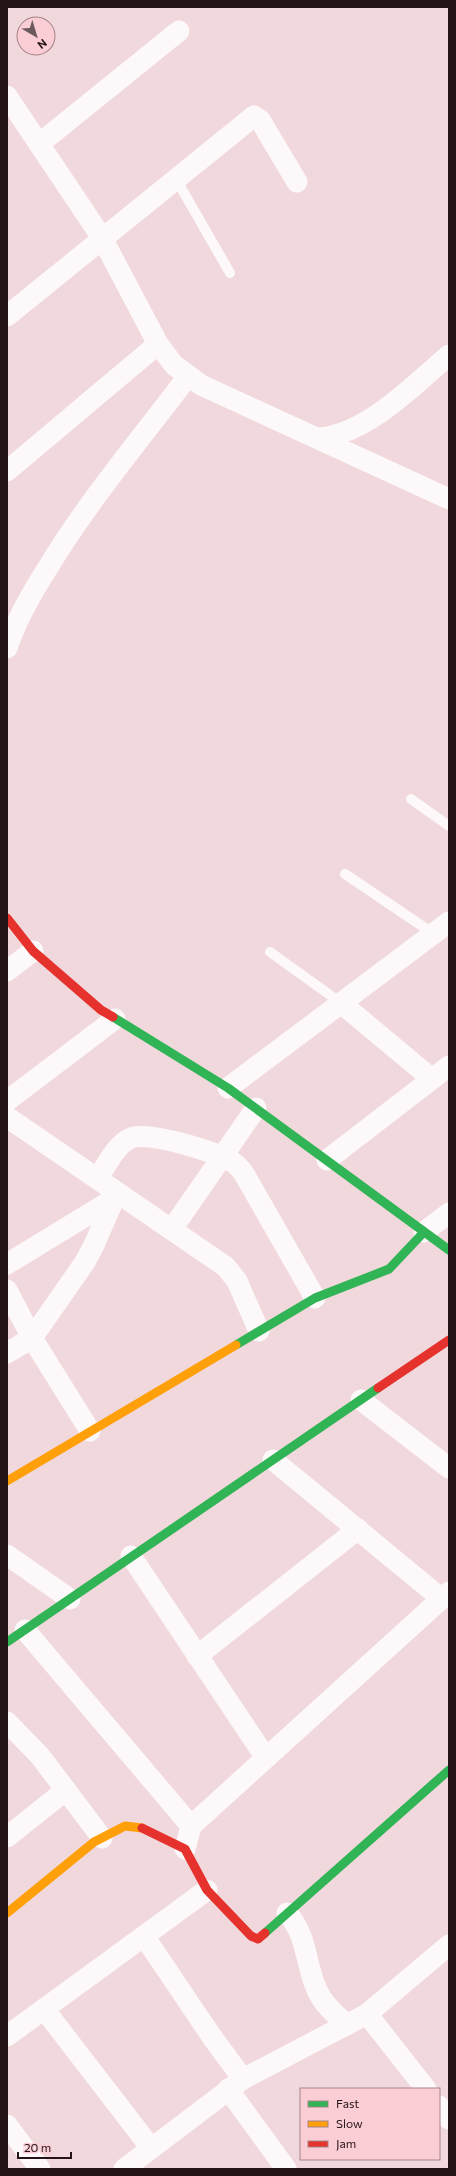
<svg xmlns="http://www.w3.org/2000/svg" width="456" height="2176" font-family="Commissioner,sans-serif">
	<rect width="100%" height="100%" fill="#f0d8dc"/>
	<g fill="none" stroke-linecap="round" stroke-linejoin="round">
		<!-- lane -->
		<g stroke="#fdf9fa" stroke-width="10">
			<path d="M 176,179 L 230,273"/>
			<path d="M 411,799 L 449,826"/>
			<path d="M 345,874 L 434,934"/>
			<path d="M 270,952 L 341,1003"/>
		</g>
		<!-- street -->
		<g stroke="#fdf9fa" stroke-width="21">
			<path d="M 7,96 L 102,238 L 158,344 L 7,471"/>
			<path d="M 39,144 L 179,31"/>
			<path d="M 7,316 L 254,116 L 260,120 L 297,182"/>
			<path d="M 158,344 L 174,365 L 201,385 L 449,499"/>
			<path d="M 320,438 C 368,433 413,386 449,355"/>
			<path d="M 7,648 C 16,620 31,594 47,569 C 88,501 140,440 188,376"/>
			<path d="M 7,971 L 33,951"/>
			<path d="M 341,1003 L 432,1079"/>
			<path d="M 228,1088 L 449,922"/>
			<path d="M 7,1101 L 115,1019"/>
			<path d="M 7,1117 L 226,1267 L 237,1281 L 259,1331"/>
			<path d="M 327,1160 L 449,1066"/>
			<path d="M 98,1178 C 106,1166 116,1144 131,1138 C 148,1131 218,1152 234,1163 C 237,1165 240,1169 243,1172 L 315,1298"/>
			<path d="M 172,1229 L 256,1108"/>
			<path d="M 424,1232 L 449,1213"/>
			<path d="M 7,1264 L 117,1197"/>
			<path d="M 7,1290 L 32,1338 L 90,1431"/>
			<path d="M 7,1353 L 32,1338 L 85,1262 L 94,1245 L 114,1199"/>
			<path d="M 361,1400 L 449,1468"/>
			<path d="M 273,1460 L 442,1599"/>
			<path d="M 7,1555 L 70,1599"/>
			<path d="M 131,1556 L 266,1758"/>
			<path d="M 25,1630 L 191,1826"/>
			<path d="M 197,1656 L 358,1529"/>
			<path d="M 7,1722 L 40,1756 L 102,1838"/>
			<path d="M 7,1837 L 66,1790"/>
			<path d="M 185,1849 L 191,1826 L 449,1592"/>
			<path d="M 287,1913 C 308,1936 305,1964 317,1990 C 323,2004 336,2015 347,2025"/>
			<path d="M 144,1936 L 212,2037 L 243,2079"/>
			<path d="M 44,2009 L 151,2148"/>
			<path d="M 367,2014 L 426,2089"/>
			<path d="M 7,2036 L 207,1890"/>
			<path d="M 228,2089 L 286,2169"/>
			<path d="M 439,2106 L 449,2119"/>
			<path d="M 7,2125 L 40,2169"/>
			<path d="M 124,2169 L 243,2079 L 367,2014 L 449,1945"/>
		</g>
		<!-- fast -->
		<g stroke="#30b455" stroke-width="9">
			<path d="M 113,1017 L 228,1088 L 449,1250"/>
			<path d="M 236,1345 L 315,1298 L 389,1269 L 424,1232"/>
			<path d="M 7,1642 L 378,1388"/>
			<path d="M 265,1933 L 449,1770"/>
		</g>
		<!-- slow -->
		<g stroke="#ff9f0a" stroke-width="9">
			<path d="M 7,1481 L 236,1345"/>
			<path d="M 7,1913 L 94,1842 L 125,1826 L 142,1828"/>
		</g>
		<!-- jam -->
		<g stroke="#e5322d" stroke-width="9">
			<path d="M 7,918 L 33,951 L 101,1010 L 113,1017"/>
			<path d="M 378,1388 L 449,1340"/>
			<path d="M 142,1828 L 185,1849 L 207,1890 L 251,1936 L 258,1939 L 265,1933"/>
		</g>
	</g>
	<!-- border -->
	<rect width="456" height="2176" fill="none" stroke="#241418" stroke-width="16"/>
	<!-- legend -->
	<rect x="300" y="2088" width="140" height="72" fill="#fbcdd5" stroke="#a58389"/>
	<rect x="308" y="2101" width="20" height="6" fill="#30b455" stroke="#a58389"/>
	<text x="336" y="2108" font-size="12" fill="#241418">Fast</text>
	<rect x="308" y="2121" width="20" height="6" fill="#ff9f0a" stroke="#a58389"/>
	<text x="336" y="2128" font-size="12" fill="#241418">Slow</text>
	<rect x="308" y="2141" width="20" height="6" fill="#e5322d" stroke="#a58389"/>
	<text x="336" y="2148" font-size="12" fill="#241418">Jam</text>
	<!-- north arrow -->
	<g transform="translate(36 36) rotate(142)"><circle r="19" fill="#fbcdd5" stroke="#a58389"/>
	<path d="M0-3L7 15L0 10L-7 15Z" fill="#6b595d"/>
	<text y="-6" font-size="11" font-weight="bold" text-anchor="middle" fill="#241418">N</text>
	</g>
	<!-- scale -->
	<path d="M18 2152v6h53v-6" fill="none" stroke="#241418" stroke-width="2"/>
	<text x="24" y="2152" font-size="12" fill="#241418" stroke="#fbcdd5" stroke-width="3" paint-order="stroke">20 m</text>
</svg>
